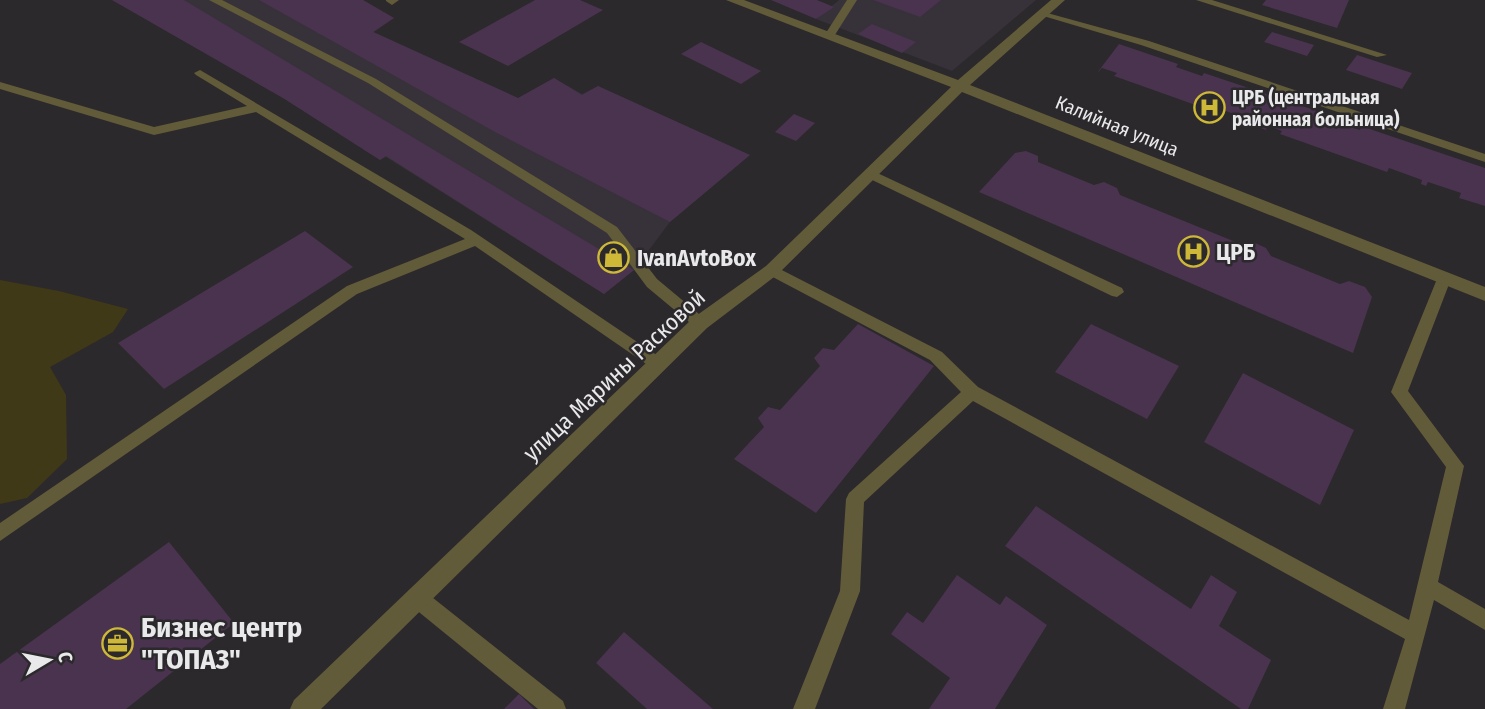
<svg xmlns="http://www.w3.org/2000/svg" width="1485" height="709" font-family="'Fira Sans Condensed',sans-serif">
	<rect width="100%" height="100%" fill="#2b292c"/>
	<!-- built -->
	<g fill="#373139">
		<path d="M 112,0 L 363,0 L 394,18 L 374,32 L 518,98 L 554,78 L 582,94 L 598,86 L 750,155 L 670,222 L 634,270 L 604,294 L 386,157 L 380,160 L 283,98 Z"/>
		<path d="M 839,0 L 1036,0 L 952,71 L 816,19 Z"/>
	</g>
	<!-- green -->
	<path fill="#3f3917" d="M 0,280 L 59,291 L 128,309 L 113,332 L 50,367 L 66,395 L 67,459 L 27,498 L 0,504 Z"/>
	<!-- building -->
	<g fill="#49334f">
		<path d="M 112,0 L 184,0 L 634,270 L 604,294 L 386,156 L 380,160 L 283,98 Z"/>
		<path d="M 259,0 L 363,0 L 394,18 L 373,32 L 518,98 L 554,78 L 582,95 L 598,86 L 750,155 L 670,222 L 495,132 Z"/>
		<path d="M 535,0 L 580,0 L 603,10 L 508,66 L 459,42 Z"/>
		<path d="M 771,0 L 817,0 L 834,7 L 816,19 Z"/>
		<path d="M 873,0 L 941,0 L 920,17 Z"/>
		<path d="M 1266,0 L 1349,0 L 1337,28 L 1262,5 Z"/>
		<path d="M 872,24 L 916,42 L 902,53 L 858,34 Z"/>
		<path d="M 1272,32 L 1314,45 L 1307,56 L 1264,42 Z"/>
		<path d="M 701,42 L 761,71 L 741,84 L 681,54 Z"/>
		<path d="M 1119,44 L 1178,64 L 1176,67 L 1202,76 L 1204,73 L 1332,116 L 1331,120 L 1360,130 L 1361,126 L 1485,168 L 1485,206 L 1459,198 L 1461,193 L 1428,182 L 1426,186 L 1421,184 L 1422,180 L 1389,168 L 1387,172 L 1280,134 L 1282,131 L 1268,126 L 1266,130 L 1234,118 L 1236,115 L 1221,109 L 1218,113 L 1114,76 L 1117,73 L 1102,68 L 1097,73 Z"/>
		<path d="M 1357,55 L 1412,73 L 1402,89 L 1346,70 Z"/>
		<path d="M 794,114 L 815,123 L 796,141 L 775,132 Z"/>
		<path d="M 1026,151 L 1038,156 L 1038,162 L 1094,185 L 1104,182 L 1117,188 L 1120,195 L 1243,245 L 1253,242 L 1266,248 L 1271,256 L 1340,284 L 1349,281 L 1365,287 L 1372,297 L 1353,353 L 979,192 L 1015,153 Z"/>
		<path d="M 305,231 L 353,267 L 164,389 L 118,343 Z"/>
		<path d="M 858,324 L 934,366 L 816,513 L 734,459 L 764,427 L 758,418 L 768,407 L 780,410 L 820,366 L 814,358 L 823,348 L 834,350 Z"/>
		<path d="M 1091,324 L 1179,366 L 1147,419 L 1055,372 Z"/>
		<path d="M 1243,373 L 1354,430 L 1320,505 L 1204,442 Z"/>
		<path d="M 1036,506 L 1191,609 L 1211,575 L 1237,592 L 1219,626 L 1271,660 L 1248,709 L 1241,709 L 1005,546 Z"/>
		<path d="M 169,542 L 234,623 L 126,709 L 0,709 L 0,664 Z"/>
		<path d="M 957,575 L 1000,605 L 1006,596 L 1047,625 L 995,709 L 929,709 L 950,678 L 891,634 L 907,612 L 923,623 Z"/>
		<path d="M 624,632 L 713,709 L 647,709 L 596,663 Z"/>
		<path d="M 519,694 L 534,709 L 504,709 Z"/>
	</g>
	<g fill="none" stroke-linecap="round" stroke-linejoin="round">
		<!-- service -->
		<g fill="#615b39" fill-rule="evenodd">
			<path d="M 209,0 L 222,0 L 376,79 L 617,227 L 657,279 L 705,319 L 708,323 L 705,327 L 695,327 L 647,287 L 607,233 L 368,83 Z"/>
			<path d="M 847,0 L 857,0 L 833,38 L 825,38 L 824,36 Z"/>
			<path d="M 1196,0 L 1212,0 L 1387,55 L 1377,57 Z"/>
			<path d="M 1040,11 L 1149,41 L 1485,154 L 1485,162 L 1141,45 L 1040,15 Z"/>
			<path d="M 200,70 L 471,230 L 664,360 L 666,364 L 664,368 L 652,368 L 475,246 L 357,294 L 0,541 L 0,523 L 347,286 L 465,239 L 256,112 L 154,135 L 0,89 L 0,82 L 154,127 L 247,106 L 196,75 L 194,73 Z"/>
			<path d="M 871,170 L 1122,288 L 1124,292 L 1117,297 L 1112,296 L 866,177 L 865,174 Z"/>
			<path d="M 772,265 L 942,352 L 978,387 L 1409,620 L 1446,467 L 1391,392 L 1437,279 L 1444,274 L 1449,275 L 1451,279 L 1408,391 L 1464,466 L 1438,582 L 1485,609 L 1485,630 L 1434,600 L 1405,709 L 1383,709 L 1405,639 L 973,401 L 864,502 L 860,591 L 815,709 L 793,709 L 840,591 L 846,499 L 849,493 L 961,392 L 930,360 L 767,274 L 765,270 Z"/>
			<path d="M 416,588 L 423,590 L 563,701 L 566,709 L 538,709 L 409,604 L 406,597 L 409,590 Z"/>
		</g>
		<!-- minor -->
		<g fill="#615b39" fill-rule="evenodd">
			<path d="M 399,0 L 392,5 L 386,1 L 386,0 Z"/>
			<path d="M 726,0 L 744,0 L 958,80 L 1051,0 L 1065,0 L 970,85 L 1485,287 L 1485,301 L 962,92 L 778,274 L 707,328 L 321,709 L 290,709 L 294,700 L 693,318 L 766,266 L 951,87 Z"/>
		</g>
	</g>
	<!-- icons -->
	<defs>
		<symbol id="hospital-ring" viewBox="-11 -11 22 22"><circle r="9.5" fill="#2b292c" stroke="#ceb837" stroke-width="1.5"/><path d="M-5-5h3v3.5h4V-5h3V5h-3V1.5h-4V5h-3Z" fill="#ceb837"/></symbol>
		<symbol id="shop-ring" viewBox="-11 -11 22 22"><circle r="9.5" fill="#2b292c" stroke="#ceb837" stroke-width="1.5"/><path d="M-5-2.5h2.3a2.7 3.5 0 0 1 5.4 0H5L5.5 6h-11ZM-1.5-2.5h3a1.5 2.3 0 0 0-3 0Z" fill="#ceb837"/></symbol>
		<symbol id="office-ring" viewBox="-11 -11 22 22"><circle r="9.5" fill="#2b292c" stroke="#ceb837" stroke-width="1.5"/><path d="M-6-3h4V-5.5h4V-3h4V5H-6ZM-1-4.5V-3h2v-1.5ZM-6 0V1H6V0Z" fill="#ceb837"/></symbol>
	</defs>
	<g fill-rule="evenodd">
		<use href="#hospital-ring" x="1192" y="90" width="35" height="35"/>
		<use href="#hospital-ring" x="1176" y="234" width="35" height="35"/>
		<use href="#shop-ring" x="596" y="240" width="35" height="35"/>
		<use href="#office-ring" x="100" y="626" width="35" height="35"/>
	</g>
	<g text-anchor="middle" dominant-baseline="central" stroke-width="5" stroke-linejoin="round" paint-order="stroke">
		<!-- far-poi labels -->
		<g font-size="19" font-weight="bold" fill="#e9e8ea" stroke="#2b292c" text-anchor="start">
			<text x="1232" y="97">ЦРБ (центральная<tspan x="1232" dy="22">районная больница)</tspan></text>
		</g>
		<!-- far-street labels -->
		<g font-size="19" fill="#e9e8ea" stroke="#2b292c">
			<text transform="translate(1117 126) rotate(22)">Калийная улица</text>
		</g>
		<!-- poi labels -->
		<g font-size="23" font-weight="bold" fill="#e9e8ea" stroke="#2b292c" text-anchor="start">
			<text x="1216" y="252">ЦРБ</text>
			<text x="637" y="258">IvanAvtoBox</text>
		</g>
		<!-- street labels -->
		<g font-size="23" fill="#e9e8ea" stroke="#2b292c">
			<text transform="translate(614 375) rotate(-43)">улица Марины Расковой</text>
		</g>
		<!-- near-poi labels -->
		<g font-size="28" font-weight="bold" fill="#e9e8ea" stroke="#2b292c" text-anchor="start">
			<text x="141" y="627">Бизнес центр<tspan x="141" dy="32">"ТОПАЗ"</tspan></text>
		</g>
	</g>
	<!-- north arrow -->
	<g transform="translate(49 660) rotate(80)" stroke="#2b292c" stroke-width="5" paint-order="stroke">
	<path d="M0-5L12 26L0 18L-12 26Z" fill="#e9e8ea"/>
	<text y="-10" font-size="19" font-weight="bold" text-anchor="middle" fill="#e9e8ea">С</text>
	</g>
</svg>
